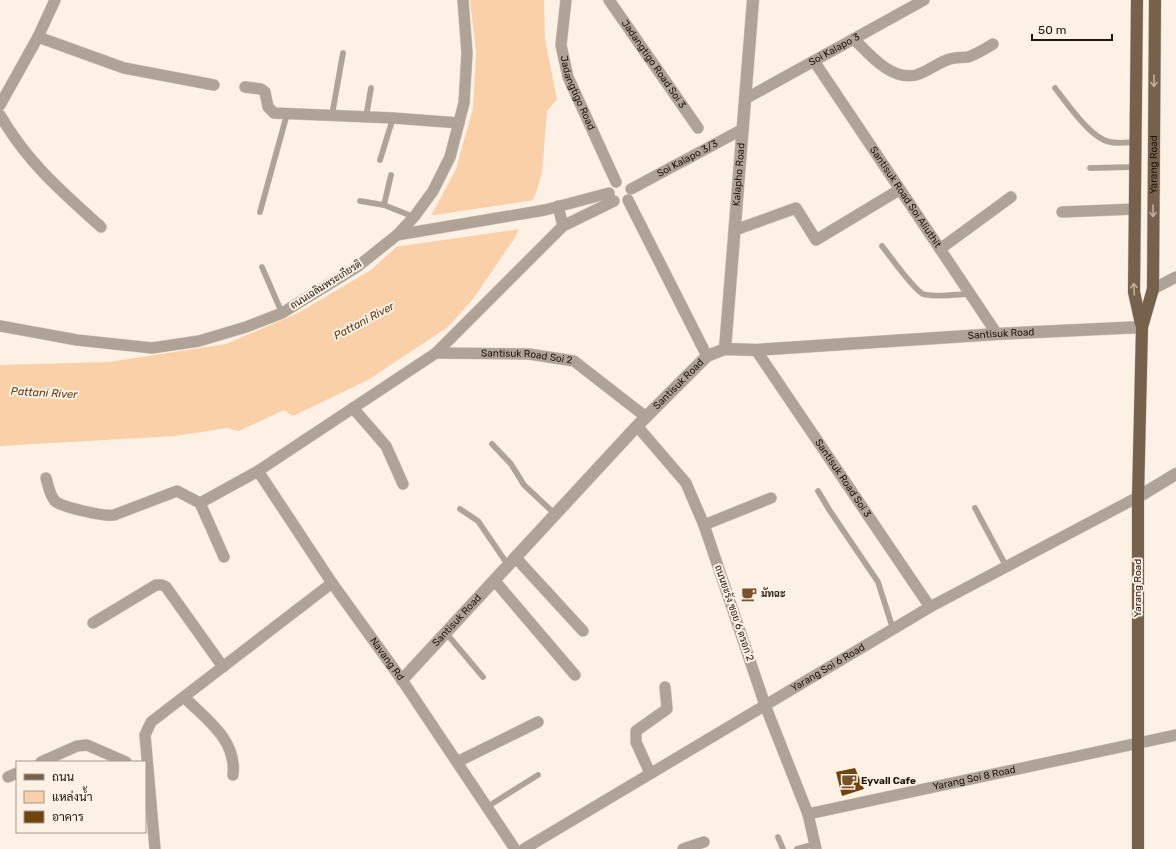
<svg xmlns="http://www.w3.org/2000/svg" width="1176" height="849" font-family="Rubik,Sarabun,sans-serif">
	<rect width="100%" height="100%" fill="#fdf1e6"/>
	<!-- water -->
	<path fill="#f9d0a7" d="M 470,0 L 544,0 L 545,39 L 557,99 L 547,111 L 542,173 L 536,193 L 516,236 L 473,299 L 448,327 L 368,380 L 293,416 L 284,410 L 239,431 L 227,428 L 175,436 L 0,446 L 0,365 L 109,362 L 226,344 L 298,313 L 371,270 L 431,216 L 456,169 L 473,108 L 476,52 Z"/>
	<!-- pier -->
	<path fill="#fdf1e6" d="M 535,200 L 521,229 L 394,247 L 428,216 Z"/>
	<!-- building -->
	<path fill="#6f450d" d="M 855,768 L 864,789 L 842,796 L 836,772 Z"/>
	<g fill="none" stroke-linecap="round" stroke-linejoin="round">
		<defs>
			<g id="service">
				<path d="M 1055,88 C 1067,103 1091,139 1110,142 C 1118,144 1127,142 1135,142"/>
				<path d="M 332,115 L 343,53"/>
				<path d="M 366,117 L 371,88"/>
				<path d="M 380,160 L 393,118"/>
				<path d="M 1090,168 L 1135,167"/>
				<path d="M 360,201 L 384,205 L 414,217"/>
				<path d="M 384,205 L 391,175"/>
				<path d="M 260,212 L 287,114"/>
				<path d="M 882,246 C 890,256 913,289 923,294 C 934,298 958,294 970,294"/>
				<path d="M 262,267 L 282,313"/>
				<path d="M 492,444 L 511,464 L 524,485 L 555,514"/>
				<path d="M 818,491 L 830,511 L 878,582 L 893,629"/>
				<path d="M 975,508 L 1006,566"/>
				<path d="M 460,509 L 478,521 L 508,565"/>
				<path d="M 446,633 L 483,677"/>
				<path d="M 487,807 L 538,775"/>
				<path d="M 778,837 L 783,849"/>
				<path d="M 797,849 L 815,844"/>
			</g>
			<g id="minor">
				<path id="s1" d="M 566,0 L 561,45 L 568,77 L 616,182"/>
				<path id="s2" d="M 609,0 L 698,128"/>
				<path d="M 38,37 L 124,68 L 214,85"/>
				<path d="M 854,39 C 869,54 891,81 916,75 C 927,72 936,64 947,60 C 954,57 961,58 968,57 C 977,54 985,49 993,44"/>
				<path id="s3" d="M 814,61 L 997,334"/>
				<path d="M 245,87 L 261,89 L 265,92 L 268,107 L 274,113 L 393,118 L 459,123"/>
				<path id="s4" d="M 745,99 L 924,0"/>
				<path d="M 0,105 L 38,37 L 55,0"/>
				<path d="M 0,115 C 28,163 60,190 101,227"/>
				<path id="s5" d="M 631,189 L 743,129"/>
				<path d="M 628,200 L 707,356"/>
				<path d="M 558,206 L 563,226"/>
				<path d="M 1062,212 L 1135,209"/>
				<path d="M 735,230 L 796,208 L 816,240 L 899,190"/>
				<path d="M 397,235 L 545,210 L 609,193"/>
				<path d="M 940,249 L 1011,197"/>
				<path d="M 1153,289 L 1176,277"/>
				<path d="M 0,326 L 77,340 L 152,348 L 199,341 L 246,327 L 282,313 L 357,267 L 397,235 L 414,217 L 433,191 L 450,157 L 464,103 L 467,53 L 463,0"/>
				<path id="s6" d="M 756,350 L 930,607"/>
				<path id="s7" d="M 436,353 L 529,354 L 574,361 L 646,417"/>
				<path d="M 353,408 L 386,446 L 403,484"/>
				<path d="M 637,426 L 686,483 L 704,525 L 765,705 L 808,814 L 816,849"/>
				<path id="s8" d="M 258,471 L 332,583 L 402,680 L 515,849"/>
				<path d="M 46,478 C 48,485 50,496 55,501 C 61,507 105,517 114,515 L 177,491 L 200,503 L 258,471 L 436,353 L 563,226 L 614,201"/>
				<path d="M 200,503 L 224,557"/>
				<path d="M 704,525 L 771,498"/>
				<path d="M 515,557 L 583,631"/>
				<path d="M 494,580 L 575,675"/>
				<path d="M 93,623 L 156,585 L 162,585 L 166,587 L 223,667"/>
				<path d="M 184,697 C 207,720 237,740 233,775"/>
				<path d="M 41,762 L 77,746 L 87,745 L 126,762"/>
				<path d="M 457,762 L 538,722"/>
				<path d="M 650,773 L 636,742 L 636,731 L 667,709 L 665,687"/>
				<path d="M 8,777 L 17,773"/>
				<path id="s9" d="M 808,814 L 1176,735"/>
				<path d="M 155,849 L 145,735 L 151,722 L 332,583"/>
				<path id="s10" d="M 524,849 L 930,607 L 1138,497"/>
				<path d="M 683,849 L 704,842"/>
			</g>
			<g id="tertiary">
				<path id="s11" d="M 725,349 L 753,0"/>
				<path d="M 1138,497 L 1176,474"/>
				<path id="s12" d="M 402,680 L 637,426 L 707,356 L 725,349 L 756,350 L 997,334 L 1142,327"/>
			</g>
			<g id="primary">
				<path d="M 1137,0 L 1134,292 L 1141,324"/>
				<path id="s13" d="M 1138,849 L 1138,497 L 1142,327 L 1153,289 L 1155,0"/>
			</g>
		</defs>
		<!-- service casing -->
		<use href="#service" stroke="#d9cec3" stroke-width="6"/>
		<!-- minor casing -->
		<use href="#minor" stroke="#d9cec3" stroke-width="12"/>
		<!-- tertiary casing -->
		<use href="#tertiary" stroke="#d9cec3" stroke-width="13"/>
		<!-- primary casing -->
		<use href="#primary" stroke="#d9cec3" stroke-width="13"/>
		<!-- service -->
		<use href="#service" stroke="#afa397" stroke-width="5.5"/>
		<!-- minor -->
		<use href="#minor" stroke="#afa397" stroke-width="11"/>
		<!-- tertiary -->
		<use href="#tertiary" stroke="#afa397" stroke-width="12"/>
		<!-- primary -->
		<use href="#primary" stroke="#75614c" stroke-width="12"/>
	</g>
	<!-- one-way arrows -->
	<defs><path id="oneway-shaft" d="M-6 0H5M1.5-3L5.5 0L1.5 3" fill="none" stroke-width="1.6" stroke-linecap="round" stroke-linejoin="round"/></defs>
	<g stroke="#c0b0a1">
		<use href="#oneway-shaft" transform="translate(1154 81) rotate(90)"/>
		<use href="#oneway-shaft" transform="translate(1153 211) rotate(90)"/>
		<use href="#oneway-shaft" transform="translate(1134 289) rotate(-93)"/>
	</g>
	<!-- icons -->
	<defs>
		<symbol id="cafe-bare" viewBox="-9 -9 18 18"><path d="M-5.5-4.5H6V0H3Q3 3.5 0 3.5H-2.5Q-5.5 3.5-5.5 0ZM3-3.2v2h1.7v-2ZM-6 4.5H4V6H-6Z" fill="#76532c" stroke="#fdf1e6" stroke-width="2.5" paint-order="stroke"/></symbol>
	</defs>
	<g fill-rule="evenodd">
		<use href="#cafe-bare" x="738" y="583" width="22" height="22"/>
		<use href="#cafe-bare" x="838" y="770" width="22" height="22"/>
	</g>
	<g text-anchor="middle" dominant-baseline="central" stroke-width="4" stroke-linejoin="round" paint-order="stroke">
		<!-- street labels -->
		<g font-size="10" fill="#1f150b" stroke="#fdf1e6">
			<text stroke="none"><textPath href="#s4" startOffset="102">Soi Kalapo 3</textPath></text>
			<text stroke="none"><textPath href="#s2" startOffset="78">Jadangtigo Road Soi 3</textPath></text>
			<text stroke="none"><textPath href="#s1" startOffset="96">Jadangtigo Road</textPath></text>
			<text stroke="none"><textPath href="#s5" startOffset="64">Soi Kalapo 3/3</textPath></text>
			<text stroke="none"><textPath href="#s13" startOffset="686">Yarang Road</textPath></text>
			<text stroke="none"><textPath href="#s11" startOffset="175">Kalapho Road</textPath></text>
			<text stroke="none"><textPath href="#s3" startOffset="164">Santisuk Road Soi Aliuthit</textPath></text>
			<text transform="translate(326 285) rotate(-32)">ถนนเฉลิมพระเกียรติ</text>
			<text stroke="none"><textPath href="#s12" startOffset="741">Santisuk Road</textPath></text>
			<text stroke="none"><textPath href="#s7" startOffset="91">Santisuk Road Soi 2</textPath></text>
			<text stroke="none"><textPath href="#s12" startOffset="405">Santisuk Road</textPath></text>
			<text stroke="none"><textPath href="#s6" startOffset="155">Santisuk Road Soi 3</textPath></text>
			<text transform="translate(1138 588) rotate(-90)">Yarang Road</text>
			<text transform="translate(734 613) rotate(71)">ถนนยะรัง ซอย 6 ตรอก 2</text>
			<text stroke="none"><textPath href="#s12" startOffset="81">Santisuk Road</textPath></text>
			<text stroke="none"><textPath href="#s8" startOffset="228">Navang Rd</textPath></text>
			<text stroke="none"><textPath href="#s10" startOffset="354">Yarang Soi 6 Road</textPath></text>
			<text stroke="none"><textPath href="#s9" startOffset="170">Yarang Soi 8 Road</textPath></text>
		</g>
		<!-- poi labels -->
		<g font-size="10" font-weight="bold" fill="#1f150b" stroke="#fdf1e6" text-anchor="start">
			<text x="761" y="594">มัทฉะ</text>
			<text x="861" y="781">Eyvall Cafe</text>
		</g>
		<!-- water labels -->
		<g font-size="11" font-style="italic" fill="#5b3a12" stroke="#fdf1e6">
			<text transform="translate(364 321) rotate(-28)">Pattani River</text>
			<text transform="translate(44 393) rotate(3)">Pattani River</text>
		</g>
	</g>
	<!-- legend -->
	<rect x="16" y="761" width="130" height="72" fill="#fdf1e6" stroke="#a4998e"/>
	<rect x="24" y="774" width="20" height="6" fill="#75614c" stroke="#a4998e"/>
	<text x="52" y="781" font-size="12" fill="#1f150b">ถนน</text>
	<rect x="24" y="791" width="20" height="12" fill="#f9d0a7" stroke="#a4998e"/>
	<text x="52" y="801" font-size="12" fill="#1f150b">แหล่งน้ำ</text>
	<rect x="24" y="811" width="20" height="12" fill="#6f450d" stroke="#a4998e"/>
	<text x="52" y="821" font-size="12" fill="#1f150b">อาคาร</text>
	<!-- scale -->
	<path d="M1032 34v6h80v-6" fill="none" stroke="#1f150b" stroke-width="2"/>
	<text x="1038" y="34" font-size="12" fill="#1f150b" stroke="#fdf1e6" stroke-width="3" paint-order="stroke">50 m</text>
</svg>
